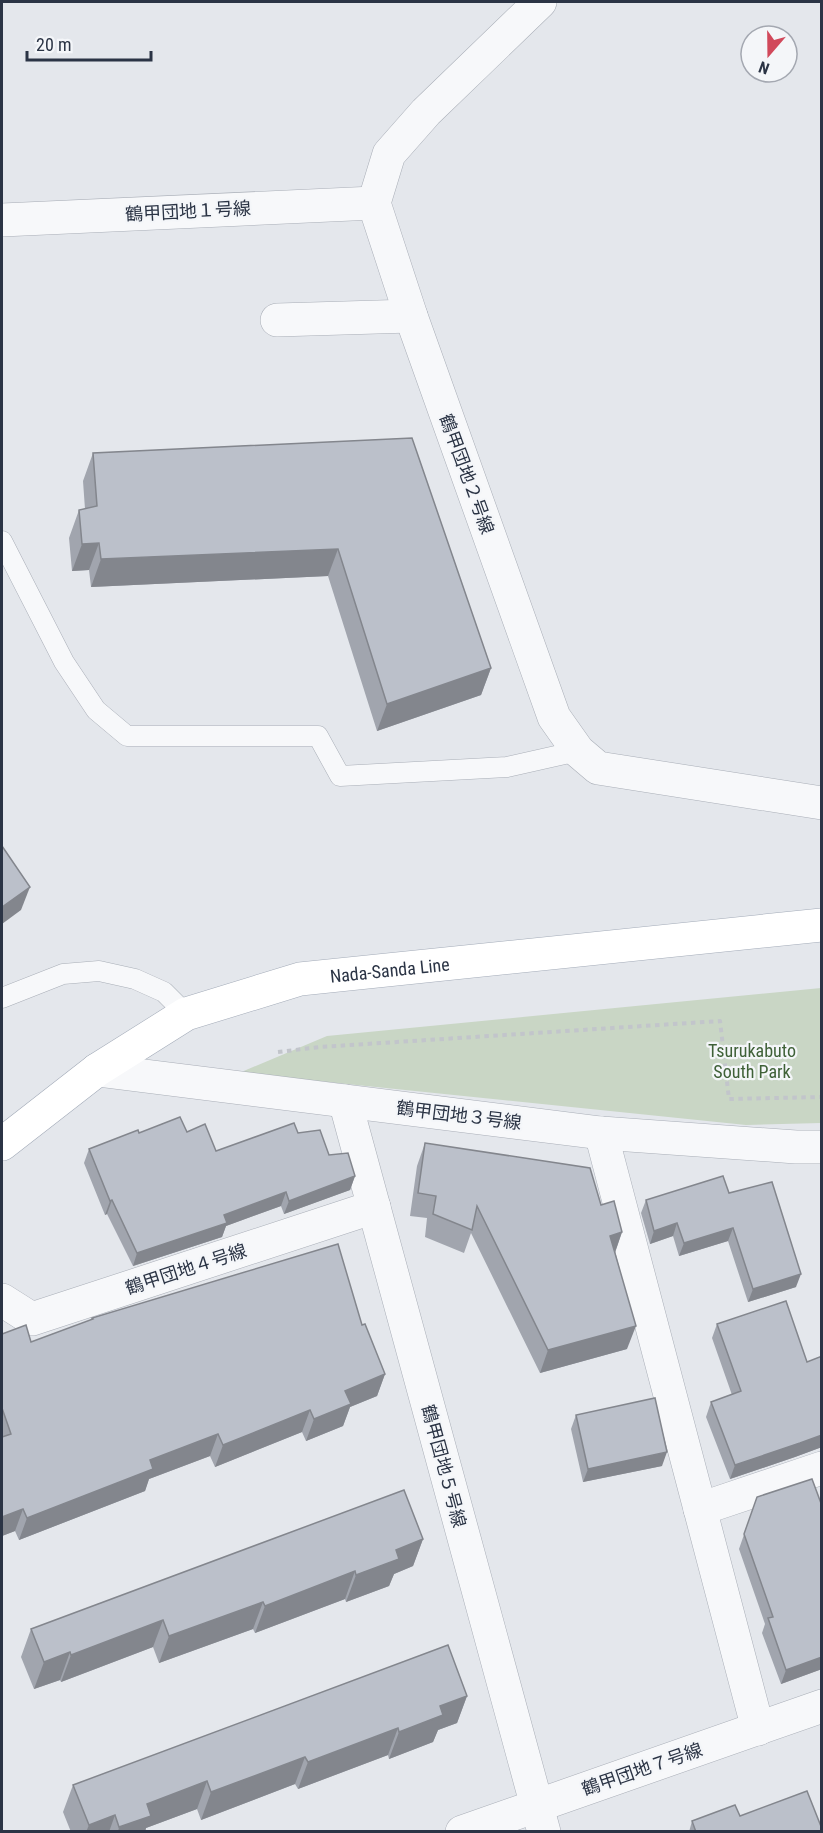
<svg xmlns="http://www.w3.org/2000/svg" width="823" height="1833" font-family="'Roboto Condensed','Noto Sans JP',sans-serif">
	<rect width="100%" height="100%" fill="#e4e7ec"/>
	<!-- green -->
	<path fill="#c9d6c5" d="M 821,988 L 821,1123 L 746,1125 L 239,1073 L 327,1036 Z"/>
	<g fill="none" stroke-linecap="round" stroke-linejoin="round">
		<defs>
			<g id="lane">
				<path d="M 2,541 L 64,662 L 96,710 L 127,736 L 318,736 L 340,776 L 507,767 L 578,751"/>
				<path d="M 2,998 L 63,974 L 99,971 L 135,979 L 164,992 L 186,1014"/>
			</g>
			<g id="street">
				<path d="M 540,2 L 426,112 L 389,154 L 374,203 L 411,316 L 554,717 L 578,751 L 598,768 L 822,803"/>
				<path d="M 2,220 L 374,203"/>
				<path d="M 277,320 L 411,316"/>
				<path d="M 97,1070 L 601,1133 L 796,1147 L 822,1147"/>
				<path d="M 345,1101 L 544,1832"/>
				<path d="M 601,1133 L 758,1729"/>
				<path d="M 2,1300 L 32,1319 L 374,1207"/>
				<path d="M 700,1509 L 822,1468"/>
				<path d="M 462,1832 L 822,1706"/>
			</g>
			<g id="primary">
				<path id="s1" d="M 2,1144 L 97,1070 L 186,1014 L 300,979 L 822,925"/>
			</g>
		</defs>
		<!-- lane casing -->
		<use href="#lane" stroke="#a9aeb7" stroke-width="21"/>
		<!-- street casing -->
		<use href="#street" stroke="#a9aeb7" stroke-width="34"/>
		<!-- primary casing -->
		<use href="#primary" stroke="#a3abb8" stroke-width="34"/>
		<!-- path -->
		<path stroke="#c2c5cb" stroke-width="4" stroke-dasharray="4.5 4.5" stroke-linecap="butt" d="M 278,1052 L 320,1047 L 720,1021 L 729,1099 L 822,1097"/>
		<!-- lane -->
		<use href="#lane" stroke="#f7f8fa" stroke-width="20"/>
		<!-- street -->
		<use href="#street" stroke="#f7f8fa" stroke-width="33"/>
		<!-- primary -->
		<use href="#primary" stroke="#fff" stroke-width="33"/>
	</g>
	<!-- wall -->
	<g fill="#a1a5ae">
		<path d="M 412,438 L 491,668 L 481,695 L 377,731 L 328,576 L 91,587 L 89,570 L 72,571 L 69,538 L 79,510 L 85,509 L 83,481 L 93,453 Z"/>
		<path d="M 187,1132 L 216,1151 L 298,1133 L 329,1155 L 355,1176 L 350,1190 L 284,1214 L 281,1206 L 226,1226 L 222,1237 L 133,1266 L 107,1214 L 105,1215 L 84,1163 L 89,1149 L 139,1133 Z"/>
		<path d="M 425,1143 L 601,1205 L 622,1232 L 615,1253 L 627,1349 L 540,1373 L 471,1233 L 464,1253 L 425,1237 L 427,1218 L 410,1216 L 417,1166 Z"/>
		<path d="M 729,1193 L 796,1287 L 748,1302 L 728,1241 L 679,1256 L 673,1236 L 650,1244 L 641,1213 L 646,1200 Z"/>
		<path d="M 92,1318 L 362,1325 L 385,1374 L 377,1396 L 350,1407 L 343,1426 L 306,1441 L 302,1432 L 215,1467 L 210,1456 L 149,1479 L 145,1491 L 19,1540 L 15,1531 L 2,1536 L 2,1334 L 31,1342 L 92,1320 Z"/>
		<path d="M 717,1324 L 807,1362 L 822,1356 L 822,1447 L 795,1457 L 730,1479 L 706,1417 L 711,1402 L 732,1395 L 712,1338 Z"/>
		<path d="M 576,1415 L 662,1466 L 583,1482 L 571,1429 Z"/>
		<path d="M 757,1497 L 822,1669 L 781,1684 L 762,1633 L 765,1624 L 739,1549 Z"/>
		<path d="M 423,1539 L 413,1566 L 394,1574 L 389,1586 L 346,1602 L 345,1599 L 255,1633 L 253,1629 L 159,1663 L 153,1647 L 61,1682 L 60,1680 L 34,1689 L 21,1657 L 31,1629 Z"/>
		<path d="M 467,1696 L 457,1723 L 438,1730 L 433,1742 L 389,1759 L 388,1755 L 298,1789 L 295,1784 L 201,1820 L 197,1809 L 146,1828 L 145,1832 L 71,1832 L 63,1812 L 73,1785 Z"/>
		<path d="M 740,1816 L 822,1832 L 689,1832 L 692,1821 Z"/>
	</g>
	<!-- shaded-wall -->
	<g fill="#83868d">
		<path d="M 99,543 L 89,570 L 72,571 L 82,544 Z"/>
		<path d="M 338,549 L 328,576 L 91,587 L 101,559 Z"/>
		<path d="M 491,668 L 481,695 L 377,731 L 387,704 Z"/>
		<path d="M 30,887 L 21,910 L 2,924 L 2,907 Z"/>
		<path d="M 355,1176 L 350,1190 L 284,1214 L 289,1201 Z"/>
		<path d="M 286,1192 L 281,1206 L 226,1226 L 222,1237 L 133,1266 L 137,1253 L 224,1215 Z"/>
		<path d="M 112,1200 L 107,1214 L 105,1215 L 110,1201 Z"/>
		<path d="M 677,1223 L 673,1236 L 650,1244 L 654,1231 Z"/>
		<path d="M 733,1228 L 728,1241 L 679,1256 L 684,1243 Z"/>
		<path d="M 622,1232 L 614,1255 L 610,1236 Z"/>
		<path d="M 801,1274 L 796,1287 L 748,1302 L 753,1289 Z"/>
		<path d="M 636,1326 L 627,1349 L 540,1373 L 548,1350 Z"/>
		<path d="M 385,1374 L 377,1396 L 350,1407 L 343,1426 L 306,1441 L 314,1419 L 345,1391 Z"/>
		<path d="M 310,1410 L 302,1432 L 215,1467 L 223,1445 Z"/>
		<path d="M 218,1434 L 210,1456 L 149,1479 L 145,1491 L 19,1540 L 27,1518 L 150,1460 Z"/>
		<path d="M 822,1435 L 822,1447 L 795,1457 L 730,1479 L 735,1465 Z"/>
		<path d="M 667,1452 L 662,1466 L 583,1482 L 588,1469 Z"/>
		<path d="M 23,1509 L 15,1531 L 2,1536 L 2,1517 Z"/>
		<path d="M 423,1539 L 413,1566 L 394,1574 L 389,1586 L 346,1602 L 356,1575 L 396,1550 Z"/>
		<path d="M 355,1571 L 345,1599 L 255,1633 L 265,1606 Z"/>
		<path d="M 263,1602 L 253,1629 L 159,1663 L 169,1636 Z"/>
		<path d="M 163,1620 L 153,1647 L 61,1682 L 71,1655 Z"/>
		<path d="M 70,1652 L 60,1680 L 34,1689 L 44,1662 Z"/>
		<path d="M 822,1657 L 822,1669 L 781,1684 L 786,1670 Z"/>
		<path d="M 467,1696 L 457,1723 L 438,1730 L 433,1742 L 389,1759 L 399,1732 L 440,1706 Z"/>
		<path d="M 398,1728 L 388,1755 L 298,1789 L 308,1762 Z"/>
		<path d="M 305,1757 L 295,1784 L 201,1820 L 211,1792 Z"/>
		<path d="M 207,1781 L 197,1809 L 146,1828 L 145,1832 L 118,1832 L 119,1827 L 147,1804 Z"/>
		<path d="M 115,1815 L 109,1832 L 86,1832 L 89,1825 Z"/>
	</g>
	<!-- building -->
	<g fill="#bbc0ca" stroke="#83868d" stroke-width="1.5">
		<path d="M 412,438 L 491,668 L 387,704 L 338,549 L 101,559 L 99,543 L 82,544 L 79,510 L 97,506 L 93,453 Z"/>
		<path d="M 2,846 L 30,887 L 2,907 Z"/>
		<path d="M 180,1117 L 187,1132 L 205,1124 L 216,1151 L 294,1123 L 298,1133 L 320,1130 L 329,1155 L 348,1153 L 355,1176 L 289,1201 L 286,1192 L 224,1215 L 227,1223 L 137,1253 L 112,1200 L 110,1201 L 89,1149 L 138,1130 L 139,1133 Z"/>
		<path d="M 425,1143 L 590,1168 L 601,1205 L 614,1201 L 622,1232 L 610,1236 L 636,1326 L 548,1350 L 477,1206 L 472,1230 L 433,1214 L 436,1196 L 418,1193 Z"/>
		<path d="M 723,1176 L 729,1193 L 772,1182 L 801,1274 L 753,1289 L 733,1228 L 684,1243 L 677,1223 L 654,1231 L 646,1200 Z"/>
		<path d="M 338,1244 L 362,1325 L 365,1324 L 385,1374 L 345,1391 L 351,1404 L 314,1419 L 310,1410 L 223,1445 L 218,1434 L 150,1460 L 153,1469 L 27,1518 L 23,1509 L 2,1517 L 2,1437 L 11,1434 L 2,1408 L 2,1334 L 26,1325 L 31,1342 L 93,1319 L 92,1318 Z"/>
		<path d="M 786,1301 L 807,1362 L 822,1356 L 822,1435 L 800,1443 L 735,1465 L 711,1402 L 741,1391 L 717,1324 Z"/>
		<path d="M 655,1398 L 667,1452 L 588,1469 L 576,1415 Z"/>
		<path d="M 812,1479 L 822,1506 L 822,1657 L 786,1670 L 768,1618 L 773,1617 L 744,1534 L 757,1497 Z"/>
		<path d="M 404,1490 L 423,1539 L 396,1550 L 399,1559 L 356,1575 L 355,1571 L 265,1606 L 263,1602 L 169,1636 L 163,1620 L 71,1655 L 70,1652 L 44,1662 L 31,1629 Z"/>
		<path d="M 448,1645 L 467,1696 L 440,1706 L 443,1715 L 399,1732 L 398,1728 L 308,1762 L 305,1757 L 211,1792 L 207,1781 L 147,1804 L 151,1816 L 119,1827 L 115,1815 L 89,1825 L 73,1785 Z"/>
		<path d="M 807,1791 L 822,1829 L 822,1832 L 696,1832 L 692,1821 L 735,1805 L 740,1816 Z"/>
	</g>
	<g text-anchor="middle" dominant-baseline="central" stroke-width="4.5" stroke-linejoin="round" paint-order="stroke">
		<!-- street labels -->
		<g font-size="18" fill="#2b3445" stroke="#f4f6f9">
			<text transform="translate(188 211) rotate(-3)">鶴甲団地１号線</text>
			<text transform="translate(467 474) rotate(70)">鶴甲団地２号線</text>
			<text stroke="none"><textPath href="#s1" startOffset="435">Nada-Sanda Line</textPath></text>
			<text transform="translate(459 1115) rotate(7)">鶴甲団地３号線</text>
			<text transform="translate(186 1269) rotate(-18)">鶴甲団地４号線</text>
			<text transform="translate(444 1466) rotate(75)">鶴甲団地５号線</text>
			<text transform="translate(642 1769) rotate(-19)">鶴甲団地７号線</text>
		</g>
		<!-- park labels -->
		<g font-size="18" fill="#3f6138" stroke="#f4f6f9">
			<text x="752" y="1050">Tsurukabuto<tspan x="752" dy="21">South Park</tspan></text>
		</g>
	</g>
	<!-- border -->
	<rect width="823" height="1833" fill="none" stroke="#2b3445" stroke-width="6"/>
	<!-- north arrow -->
	<g transform="translate(769 54) rotate(200)"><circle r="28" fill="#f4f6f9" stroke="#a4a8b1" stroke-width="1.5"/>
	<path d="M0-4.5L10 22L0 15L-10 22Z" fill="#d1495b"/>
	<text y="-9" font-size="16" font-weight="bold" text-anchor="middle" fill="#2b3445">N</text>
	</g>
	<!-- scale -->
	<path d="M27 51v9h124v-9" fill="none" stroke="#2b3445" stroke-width="3"/>
	<text x="36" y="51" font-size="18" fill="#2b3445" stroke="#f4f6f9" stroke-width="4.5" paint-order="stroke">20 m</text>
</svg>
